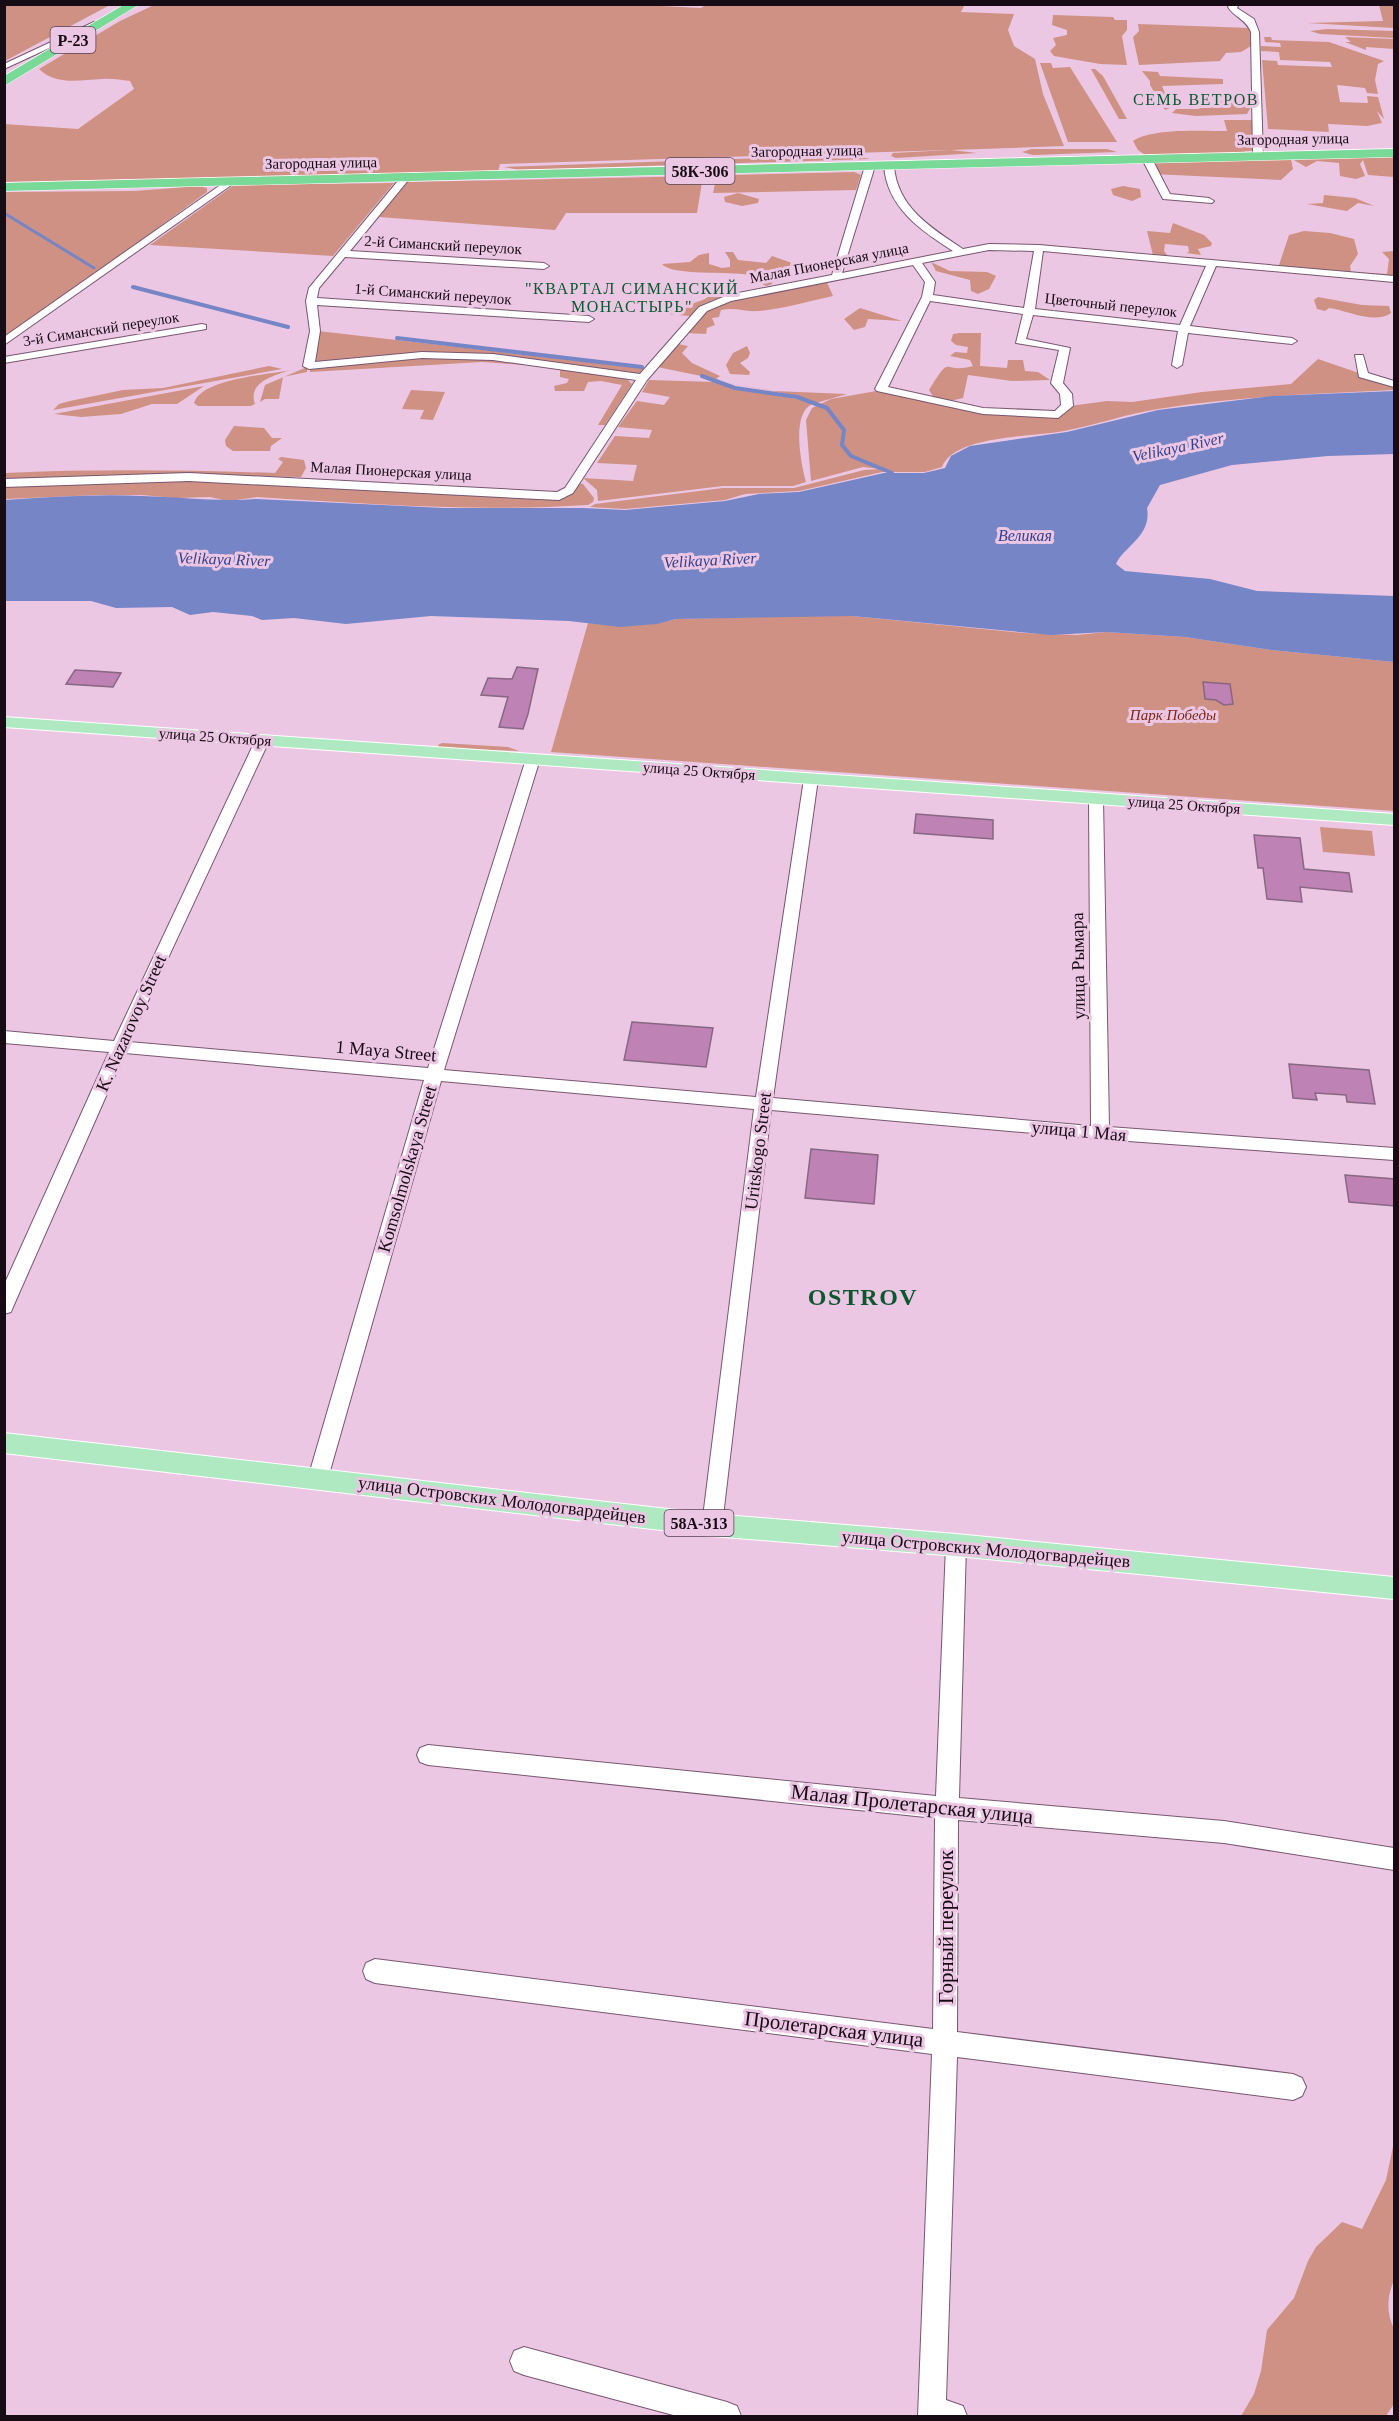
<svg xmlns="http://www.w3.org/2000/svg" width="1399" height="2421" font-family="'Times New Roman',serif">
	<rect width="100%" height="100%" fill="#ebc7e4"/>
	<!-- green -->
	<g fill="#cf9183">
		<path d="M 5,4 L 110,4 L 110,5 L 5,61 Z"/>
		<path d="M 620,4 L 701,8 L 707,4 L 965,4 L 961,12 L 1014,14 L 1008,30 L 1014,46 L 1035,59 L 1043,94 L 1064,146 L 951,150 L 977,153 L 896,158 L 891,156 L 893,153 L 950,150 L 500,164 L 498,172 L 5,182 L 4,124 L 78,129 L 134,89 L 130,81 C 121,80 111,78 102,79 C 80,80 57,86 39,69 L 120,21 L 154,5 Z"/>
		<path d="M 1379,5 L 1394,5 L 1394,28 L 1307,23 L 1383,21 Z"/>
		<path d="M 1053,15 L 1113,17 L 1115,20 L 1127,20 L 1127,30 L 1122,36 L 1127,65 L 1100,64 L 1054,56 L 1050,51 L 1056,45 L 1053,38 L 1067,35 L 1067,30 L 1052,25 Z"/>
		<path d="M 1138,24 L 1250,28 L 1251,46 L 1241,52 L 1226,53 L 1220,61 L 1139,65 L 1133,37 L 1139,31 Z"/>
		<path d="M 1327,29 L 1394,31 L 1394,38 L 1320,34 L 1310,31 Z"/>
		<path d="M 1264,37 L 1271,37 L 1272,40 L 1329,42 L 1384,61 L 1378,64 L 1375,80 L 1378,94 L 1367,93 L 1365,88 L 1337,85 L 1340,102 L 1368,103 L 1367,96 L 1378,97 L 1384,119 L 1377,111 L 1382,123 L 1367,126 L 1328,124 L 1329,132 L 1268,129 L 1262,60 L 1277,61 L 1278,65 L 1332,67 L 1330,62 L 1280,60 L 1279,52 L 1261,51 L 1261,46 L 1281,47 L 1280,43 L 1265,42 Z"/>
		<path d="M 1345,37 L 1394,39 L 1394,49 L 1366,47 L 1366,50 L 1345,42 L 1351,42 Z"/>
		<path d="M 1040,63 L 1051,63 L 1053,68 L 1070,67 L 1117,142 L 1068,142 Z"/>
		<path d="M 1091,69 L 1095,69 L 1103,76 L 1127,119 L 1119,119 Z"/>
		<path d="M 1142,71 L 1158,72 L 1160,76 L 1223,79 L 1223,84 L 1162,86 L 1167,98 L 1177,105 L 1165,110 L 1150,85 L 1150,81 Z"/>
		<path d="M 1244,100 L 1253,103 L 1247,114 L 1196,116 L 1172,113 L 1176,109 L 1199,109 C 1209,98 1230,103 1244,100 Z"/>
		<path d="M 1224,120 L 1253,120 L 1256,150 L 1235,153 L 1145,155 L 1138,150 L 1133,141 C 1151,128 1202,131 1227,131 Z"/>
		<path d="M 1031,149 L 1107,149 L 1117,152 L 1033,155 L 1022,152 Z"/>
		<path d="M 1394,153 L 1394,177 L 1368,175 L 1363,160 L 1360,164 L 1365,176 L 1356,179 L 1340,176 L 1339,163 L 1317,161 L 1306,167 L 1292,159 Z"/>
		<path d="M 849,155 L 870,159 L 519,170 L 504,167 Z"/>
		<path d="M 1291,159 L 1293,169 L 1281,180 L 1152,174 L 1144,163 Z"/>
		<path d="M 854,172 L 861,175 L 856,190 L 713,193 L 716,179 L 727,175 Z"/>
		<path d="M 703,176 L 697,213 L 566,213 L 555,230 L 379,217 L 408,182 Z"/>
		<path d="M 394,183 L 333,256 L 150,245 L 234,185 Z"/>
		<path d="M 199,186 L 207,188 L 207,192 L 5,339 L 5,192 L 135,191 Z"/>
		<path d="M 1123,186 L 1140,189 L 1141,197 L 1132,201 L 1113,195 L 1111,189 Z"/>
		<path d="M 738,193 L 759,199 L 758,203 L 742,206 L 725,202 L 724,197 Z"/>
		<path d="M 1324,195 L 1355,198 L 1374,206 L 1358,203 L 1347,211 L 1307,204 L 1323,203 Z"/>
		<path d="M 1173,223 L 1204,235 L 1212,243 L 1211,246 L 1198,249 L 1201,255 L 1186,253 L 1189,252 L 1188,246 L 1165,244 L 1164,251 L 1168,256 L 1153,255 L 1147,231 L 1170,233 Z"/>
		<path d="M 1304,231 L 1330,233 L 1354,239 L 1358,254 L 1350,266 L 1351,272 L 1387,274 L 1389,259 L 1382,252 L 1394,251 L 1394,278 L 1276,267 L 1279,265 L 1289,235 Z"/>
		<path d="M 725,252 L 733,252 L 738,260 L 766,263 L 772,256 L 792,263 L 792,267 L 776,272 L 772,284 L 767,286 C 759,284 758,277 749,275 C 730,271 671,276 662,264 L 690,262 L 699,255 L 709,253 L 709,264 L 722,268 L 730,267 L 730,260 Z"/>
		<path d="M 931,262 L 950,271 L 987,272 L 996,276 L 989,289 L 978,294 L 971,291 L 970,280 L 936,271 Z"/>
		<path d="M 826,280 L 833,296 C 809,301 783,309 758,311 C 744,312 735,307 721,310 L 719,317 L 712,318 L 715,325 L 707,328 L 706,334 L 687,333 L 707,309 L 732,299 Z"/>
		<path d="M 716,291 L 725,295 L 701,305 L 690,316 L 666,314 L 666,309 C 673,303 681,306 690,304 C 700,302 708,298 716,291 Z"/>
		<path d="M 1318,297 L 1362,305 L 1389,306 L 1391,313 C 1375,325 1346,310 1329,308 L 1325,311 L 1317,309 L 1314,300 Z"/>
		<path d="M 860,308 L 902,321 L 868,319 L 865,327 L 854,330 L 844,319 Z"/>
		<path d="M 318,331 L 648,369 L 641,377 L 494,356 L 422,354 L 312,364 Z"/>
		<path d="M 960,333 L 981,333 L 980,366 L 1007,368 L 1008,360 L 1023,360 L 1025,371 L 1038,372 L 1050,380 L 1012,381 L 968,375 L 963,398 L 950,401 L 934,398 L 929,390 C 953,351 941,375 973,366 L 970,360 L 950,356 L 955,352 L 967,353 L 968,347 L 956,345 L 951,341 L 953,334 Z"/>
		<path d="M 678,344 L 688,346 L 682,353 L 692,363 L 720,376 L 716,379 L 657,367 Z"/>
		<path d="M 747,346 L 750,353 L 748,358 L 740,363 L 750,372 L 749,375 L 730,374 L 726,365 L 733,353 Z"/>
		<path d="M 422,356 L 493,357 L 553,367 L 482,362 L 310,372 L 310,366 Z"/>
		<path d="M 1318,359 L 1394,385 L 1394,390 C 1315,394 1237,396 1158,409 C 1126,414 1096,425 1064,431 C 1034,437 954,435 942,467 L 925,472 L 882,472 L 799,491 L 745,494 L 725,500 L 625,509 L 590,507 L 595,504 L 723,488 L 794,488 L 864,470 L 880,469 L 863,467 L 811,481 L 806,420 L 812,408 L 831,399 L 882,390 L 983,412 L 1058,416 L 1070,406 L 1107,401 L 1132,402 L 1202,392 L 1291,384 Z"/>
		<path d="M 269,366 L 282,369 L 53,410 L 59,404 L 70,401 L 123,390 L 163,388 Z"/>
		<path d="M 307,367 L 307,372 L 283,377 L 279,399 L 265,399 L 260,402 L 265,385 Z"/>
		<path d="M 560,368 L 626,378 L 632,384 L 605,425 L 598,425 L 622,385 L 601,381 L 588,382 L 584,391 L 555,391 L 554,386 L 567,383 L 569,379 L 560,377 Z"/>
		<path d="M 291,370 C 275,375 247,382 255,404 L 251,406 L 198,406 L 194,403 C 202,378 268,375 291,370 Z"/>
		<path d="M 649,380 L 715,382 L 735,389 L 797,399 L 812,404 C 791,414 801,464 806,482 L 793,486 L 723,486 L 598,501 L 597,490 L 583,478 L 633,481 L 637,465 L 597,463 L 615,436 L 649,438 L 652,430 L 618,427 L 637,401 L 664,405 L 670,397 L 642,392 Z"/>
		<path d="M 723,382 L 773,391 L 847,394 L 816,403 L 798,396 Z"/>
		<path d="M 204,386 L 177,404 L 152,404 L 121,414 L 81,417 L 54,414 Z"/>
		<path d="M 411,390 L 445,392 L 433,420 L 420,419 L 424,410 L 402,409 Z"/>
		<path d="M 234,426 L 264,428 L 272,438 L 282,438 L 271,446 L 270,451 L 233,451 L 226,446 L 225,440 Z"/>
		<path d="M 281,457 L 304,460 L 306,468 L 301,477 L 191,475 L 5,481 L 4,473 C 95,469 185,470 275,473 L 283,462 L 278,459 Z"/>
		<path d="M 188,478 L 559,498 L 577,483 L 583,484 L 594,498 L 593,502 L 588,505 C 479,512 366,504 257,497 L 228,501 L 210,497 L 176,498 L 141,495 L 98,495 L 5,499 L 5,485 Z"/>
		<path d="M 802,616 L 852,616 L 1024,633 L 1077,635 L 1106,632 L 1185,637 L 1271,650 L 1394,662 L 1394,811 L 551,752 L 588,623 C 619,627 646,627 676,619 Z"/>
		<path d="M 442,743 L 508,747 L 519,751 L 439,748 L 438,745 Z"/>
		<path d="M 1320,827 L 1372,831 L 1375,856 L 1323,852 Z"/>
		<path d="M 1394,2142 L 1394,2280 C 1387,2297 1386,2312 1394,2329 L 1394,2404 L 1386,2416 L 1241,2416 L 1254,2394 L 1261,2371 L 1267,2330 L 1294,2298 L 1308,2261 L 1316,2247 L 1342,2222 L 1362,2229 L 1386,2180 Z"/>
	</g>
	<!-- water -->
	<path fill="#7585c5" d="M 1394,391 L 1394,454 L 1328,456 L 1232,465 L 1160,485 L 1147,508 C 1152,536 1124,546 1116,564 L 1125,571 L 1210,579 L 1257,591 L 1394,596 L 1394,662 L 1271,650 L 1185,637 L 1106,632 L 1051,635 L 852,616 L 676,619 L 657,624 L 620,627 L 569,621 L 431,616 L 346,624 L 294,618 L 262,620 L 252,616 L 213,612 L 190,615 L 172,607 L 116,608 L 91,601 L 5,601 L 5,500 C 50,497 97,494 142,496 C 181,497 218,502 257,499 L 444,508 L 583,508 L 625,510 L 725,501 L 759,494 L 799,492 L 884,473 L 924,473 L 945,468 L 951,456 L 970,446 L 1067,432 L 1158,410 L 1272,396 Z"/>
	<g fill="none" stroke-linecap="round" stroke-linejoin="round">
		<!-- stream-far1 -->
		<path stroke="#7585c5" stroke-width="3" d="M 4,213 L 94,268"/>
		<!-- stream -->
		<g stroke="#7585c5" stroke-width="4">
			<path d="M 133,287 L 288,327"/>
			<path d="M 397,338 L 642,367"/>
			<path d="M 702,376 L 735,388 L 797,397 L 827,408 L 844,430 L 842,445 L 851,456 L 892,473"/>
		</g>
	</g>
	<!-- building -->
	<g fill="#be82b4" stroke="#876781" stroke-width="1.5">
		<path d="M 517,667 L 538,669 L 528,714 L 523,729 L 499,727 L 508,697 L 481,695 L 488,678 L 512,679 Z"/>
		<path d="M 75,670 L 94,671 L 121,673 L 113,687 L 66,684 Z"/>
		<path d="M 1203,682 L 1230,684 L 1233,704 L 1224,705 L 1216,700 L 1205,699 Z"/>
		<path d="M 916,814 L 993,820 L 993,839 L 914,833 Z"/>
		<path d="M 1254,835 L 1300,838 L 1304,869 L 1349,873 L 1352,892 L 1300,887 L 1302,902 L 1267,899 L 1263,868 L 1258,868 Z"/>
		<path d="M 632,1022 L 713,1028 L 706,1067 L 624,1060 Z"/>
		<path d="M 1289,1064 L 1369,1070 L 1375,1104 L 1347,1102 L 1346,1095 L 1315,1093 L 1317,1100 L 1293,1098 Z"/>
		<path d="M 811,1149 L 878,1155 L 874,1204 L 805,1198 Z"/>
		<path d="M 1345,1175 L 1395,1179 L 1395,1206 L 1349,1202 Z"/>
	</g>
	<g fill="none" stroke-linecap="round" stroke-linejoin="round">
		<defs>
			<g id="minor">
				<path d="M 1230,4 L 1239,4 L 1237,8 L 1254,19 L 1259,32 L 1263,156 L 1258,159 L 1253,156 L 1251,32 C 1246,19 1235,18 1228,7 Z"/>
				<path d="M 94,22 L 101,24 L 4,69 L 4,64 Z"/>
				<path d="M 1147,156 L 1152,159 L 1170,194 L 1209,198 L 1214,201 L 1212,203 L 1163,199 L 1142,159 Z"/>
				<path d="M 870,163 L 875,166 L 842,273 L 953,251 C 920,230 887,207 884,166 L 889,163 L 894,166 C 897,207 931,228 963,249 L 989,244 L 1039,245 L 1394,276 L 1394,282 L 1216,266 L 1190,326 L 1292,338 L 1297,341 L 1292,344 L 1188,333 L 1182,365 L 1177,368 L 1172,365 L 1178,331 L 1033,315 L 1026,339 L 1070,348 L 1063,383 L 1072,394 L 1073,406 L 1058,418 L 983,414 L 877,391 L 875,389 L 922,297 L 925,282 L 913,265 L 731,301 L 707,311 L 647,380 L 573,493 L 559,500 L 189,481 L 4,487 L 4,479 L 189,473 L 557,492 L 565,488 L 636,380 L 493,360 L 422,358 L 309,369 L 303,366 L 310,331 L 306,301 L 309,288 L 402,176 L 410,178 L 350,251 L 544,263 L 549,266 L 544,269 L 345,257 L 319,288 L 317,298 L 589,316 L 594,319 L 589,322 L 317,305 L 320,331 L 315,362 L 422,352 L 493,354 L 640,374 L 699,307 L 728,295 L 832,275 L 865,166 ZM 989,250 L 1034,251 L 1024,308 L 933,295 L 935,282 L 922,263 ZM 1043,251 L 1206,266 L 1180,325 L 1035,309 ZM 930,301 L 1023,314 L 1016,343 L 1059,350 L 1051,383 L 1060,394 L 1061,405 L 1055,411 L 983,408 L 888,387 Z"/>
				<path d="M 229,179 L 237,181 L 4,345 L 4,337 Z"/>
				<path d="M 202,324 L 206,325 L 206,329 L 4,363 L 4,357 Z"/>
				<path d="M 1355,355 L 1363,355 L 1368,373 L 1394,381 L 1394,387 L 1359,377 Z"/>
				<path d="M 262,737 L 269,741 L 129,1042 L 428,1068 L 526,759 L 533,755 L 540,759 L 444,1070 L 756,1097 L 804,779 L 811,775 L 818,779 L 773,1098 L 1091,1126 L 1089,799 L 1096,795 L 1103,799 L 1109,1127 L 1394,1148 L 1394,1160 L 1100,1139 L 771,1110 L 722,1525 L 719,1531 L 712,1534 L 705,1531 L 702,1525 L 754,1109 L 441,1081 L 328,1478 L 325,1484 L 318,1486 L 311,1484 L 308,1478 L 424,1080 L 125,1053 L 13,1307 L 11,1312 L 4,1314 L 4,1285 L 109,1052 L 4,1043 L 4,1031 L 114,1041 L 255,741 Z"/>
				<path d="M 956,1536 L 963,1539 L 966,1545 L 959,1798 L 1224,1821 L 1394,1848 L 1394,1870 L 1224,1843 L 958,1820 L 957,2032 L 1293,2074 L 1302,2078 L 1306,2087 L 1302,2096 L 1293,2100 L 957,2057 L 946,2400 L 963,2406 L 967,2416 L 918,2416 L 932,2054 L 375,1983 L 366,1979 L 363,1971 L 366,1963 L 375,1959 L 933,2029 L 935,1818 L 428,1765 L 420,1762 L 417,1755 L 420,1748 L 428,1745 L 936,1796 L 946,1545 L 949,1539 Z"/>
				<path d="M 524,2347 L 727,2402 L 737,2406 L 741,2416 L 677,2416 L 524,2375 L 514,2371 L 510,2361 L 514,2351 Z"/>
			</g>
			<g id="major">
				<path d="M 4,717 L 1394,814 L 1394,825 L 4,727 Z"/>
				<path d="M 4,1433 L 712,1514 L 956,1534 L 1394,1577 L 1394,1599 L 956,1556 L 712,1536 L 4,1453 Z"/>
			</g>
			<g id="highway">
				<path d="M 125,4 L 140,4 L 4,86 L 4,76 Z"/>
				<path d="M 1394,149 L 1394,157 L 4,191 L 4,183 Z"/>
			</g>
		</defs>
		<!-- minor casing -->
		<use href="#minor" stroke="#775771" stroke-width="2"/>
		<!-- major casing -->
		<use href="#major" stroke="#fff" stroke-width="2"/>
		<!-- highway casing -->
		<use href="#highway" stroke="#fff" stroke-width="1"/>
		<!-- minor -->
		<use href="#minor" fill="#fff" fill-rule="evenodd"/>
		<!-- major -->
		<use href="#major" fill="#afe9c1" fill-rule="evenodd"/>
		<!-- highway -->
		<use href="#highway" fill="#79da98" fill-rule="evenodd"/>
	</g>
	<g text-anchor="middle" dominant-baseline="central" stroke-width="6" stroke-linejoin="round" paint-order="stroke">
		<!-- far-street labels -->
		<g font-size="15" fill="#170b15" stroke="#ebc7e4">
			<text transform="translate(1293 139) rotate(-1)">Загородная улица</text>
			<text transform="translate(807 151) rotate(-1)">Загородная улица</text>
			<text transform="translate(321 163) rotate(-1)">Загородная улица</text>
			<text transform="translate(443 245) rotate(3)">2-й Симанский переулок</text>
			<text transform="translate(829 263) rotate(-11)">Малая Пионерская улица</text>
			<text transform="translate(433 294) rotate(4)">1-й Симанский переулок</text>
			<text transform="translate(1111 305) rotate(6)">Цветочный переулок</text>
			<text transform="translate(101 329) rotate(-9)">3-й Симанский переулок</text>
			<text transform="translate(391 471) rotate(3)">Малая Пионерская улица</text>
			<text transform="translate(215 737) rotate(4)">улица 25 Октября</text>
			<text transform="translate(699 771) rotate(4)">улица 25 Октября</text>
			<text transform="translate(1184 805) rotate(4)">улица 25 Октября</text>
		</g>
		<!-- far-park labels -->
		<g font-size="15" font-style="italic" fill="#812514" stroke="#ebc7e4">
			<text x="1173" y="715">Парк Победы</text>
		</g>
		<!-- shield labels -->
		<g fill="#ebc7e4" stroke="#574353" stroke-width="1.5">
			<rect x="50.5" y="27" width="45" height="26" rx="4.5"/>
			<rect x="665.5" y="158" width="69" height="26" rx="4.5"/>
			<rect x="664.5" y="1510" width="69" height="26" rx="4.5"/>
		</g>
		<g font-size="16" font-weight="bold" fill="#170b15">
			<text x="73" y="40">Р-23</text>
			<text x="700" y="171">58К-306</text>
			<text x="699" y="1523">58А-313</text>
		</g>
		<!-- far-neighbourhood labels -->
		<g font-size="16" letter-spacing="1.5" fill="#0a582d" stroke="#ebc7e4">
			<text x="1196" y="99">СЕМЬ ВЕТРОВ</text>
			<text x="632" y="288">"КВАРТАЛ СИМАНСКИЙ<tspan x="632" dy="18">МОНАСТЫРЬ"</tspan></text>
		</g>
		<!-- far-water labels -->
		<g font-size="16" font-style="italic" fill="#34408e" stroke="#ebc7e4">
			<text transform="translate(1178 447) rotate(-12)">Velikaya River</text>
			<text x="1025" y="535">Великая</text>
			<text transform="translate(224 559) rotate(2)">Velikaya River</text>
			<text transform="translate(710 560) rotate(-3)">Velikaya River</text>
		</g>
		<!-- street labels -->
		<g font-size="18" fill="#170b15" stroke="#ebc7e4">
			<text transform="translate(1078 966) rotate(-91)">улица Рымара</text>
			<text transform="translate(131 1023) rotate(-66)">K. Nazarovoy Street</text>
			<text transform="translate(386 1051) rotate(5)">1 Maya Street</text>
			<text transform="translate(1079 1131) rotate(5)">улица 1 Мая</text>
			<text transform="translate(758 1151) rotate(-83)">Uritskogo Street</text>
			<text transform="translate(407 1169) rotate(-74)">Komsolmolskaya Street</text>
			<text transform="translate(502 1500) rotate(7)">улица Островских Молодогвардейцев</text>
			<text transform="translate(986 1549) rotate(5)">улица Островских Молодогвардейцев</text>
		</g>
		<!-- near-street labels -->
		<g font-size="21" fill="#170b15" stroke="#ebc7e4">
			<text transform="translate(912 1804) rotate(6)">Малая Пролетарская улица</text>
			<text transform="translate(946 1927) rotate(-90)">Горный переулок</text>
			<text transform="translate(834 2029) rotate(7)">Пролетарская улица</text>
		</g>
		<!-- district labels -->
		<g font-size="24" font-weight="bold" letter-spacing="1.5" fill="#0a582d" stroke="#ebc7e4">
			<text x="863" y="1297">OSTROV</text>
		</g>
	</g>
	<!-- border -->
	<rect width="1399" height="2421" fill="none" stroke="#170b15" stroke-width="12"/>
</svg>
